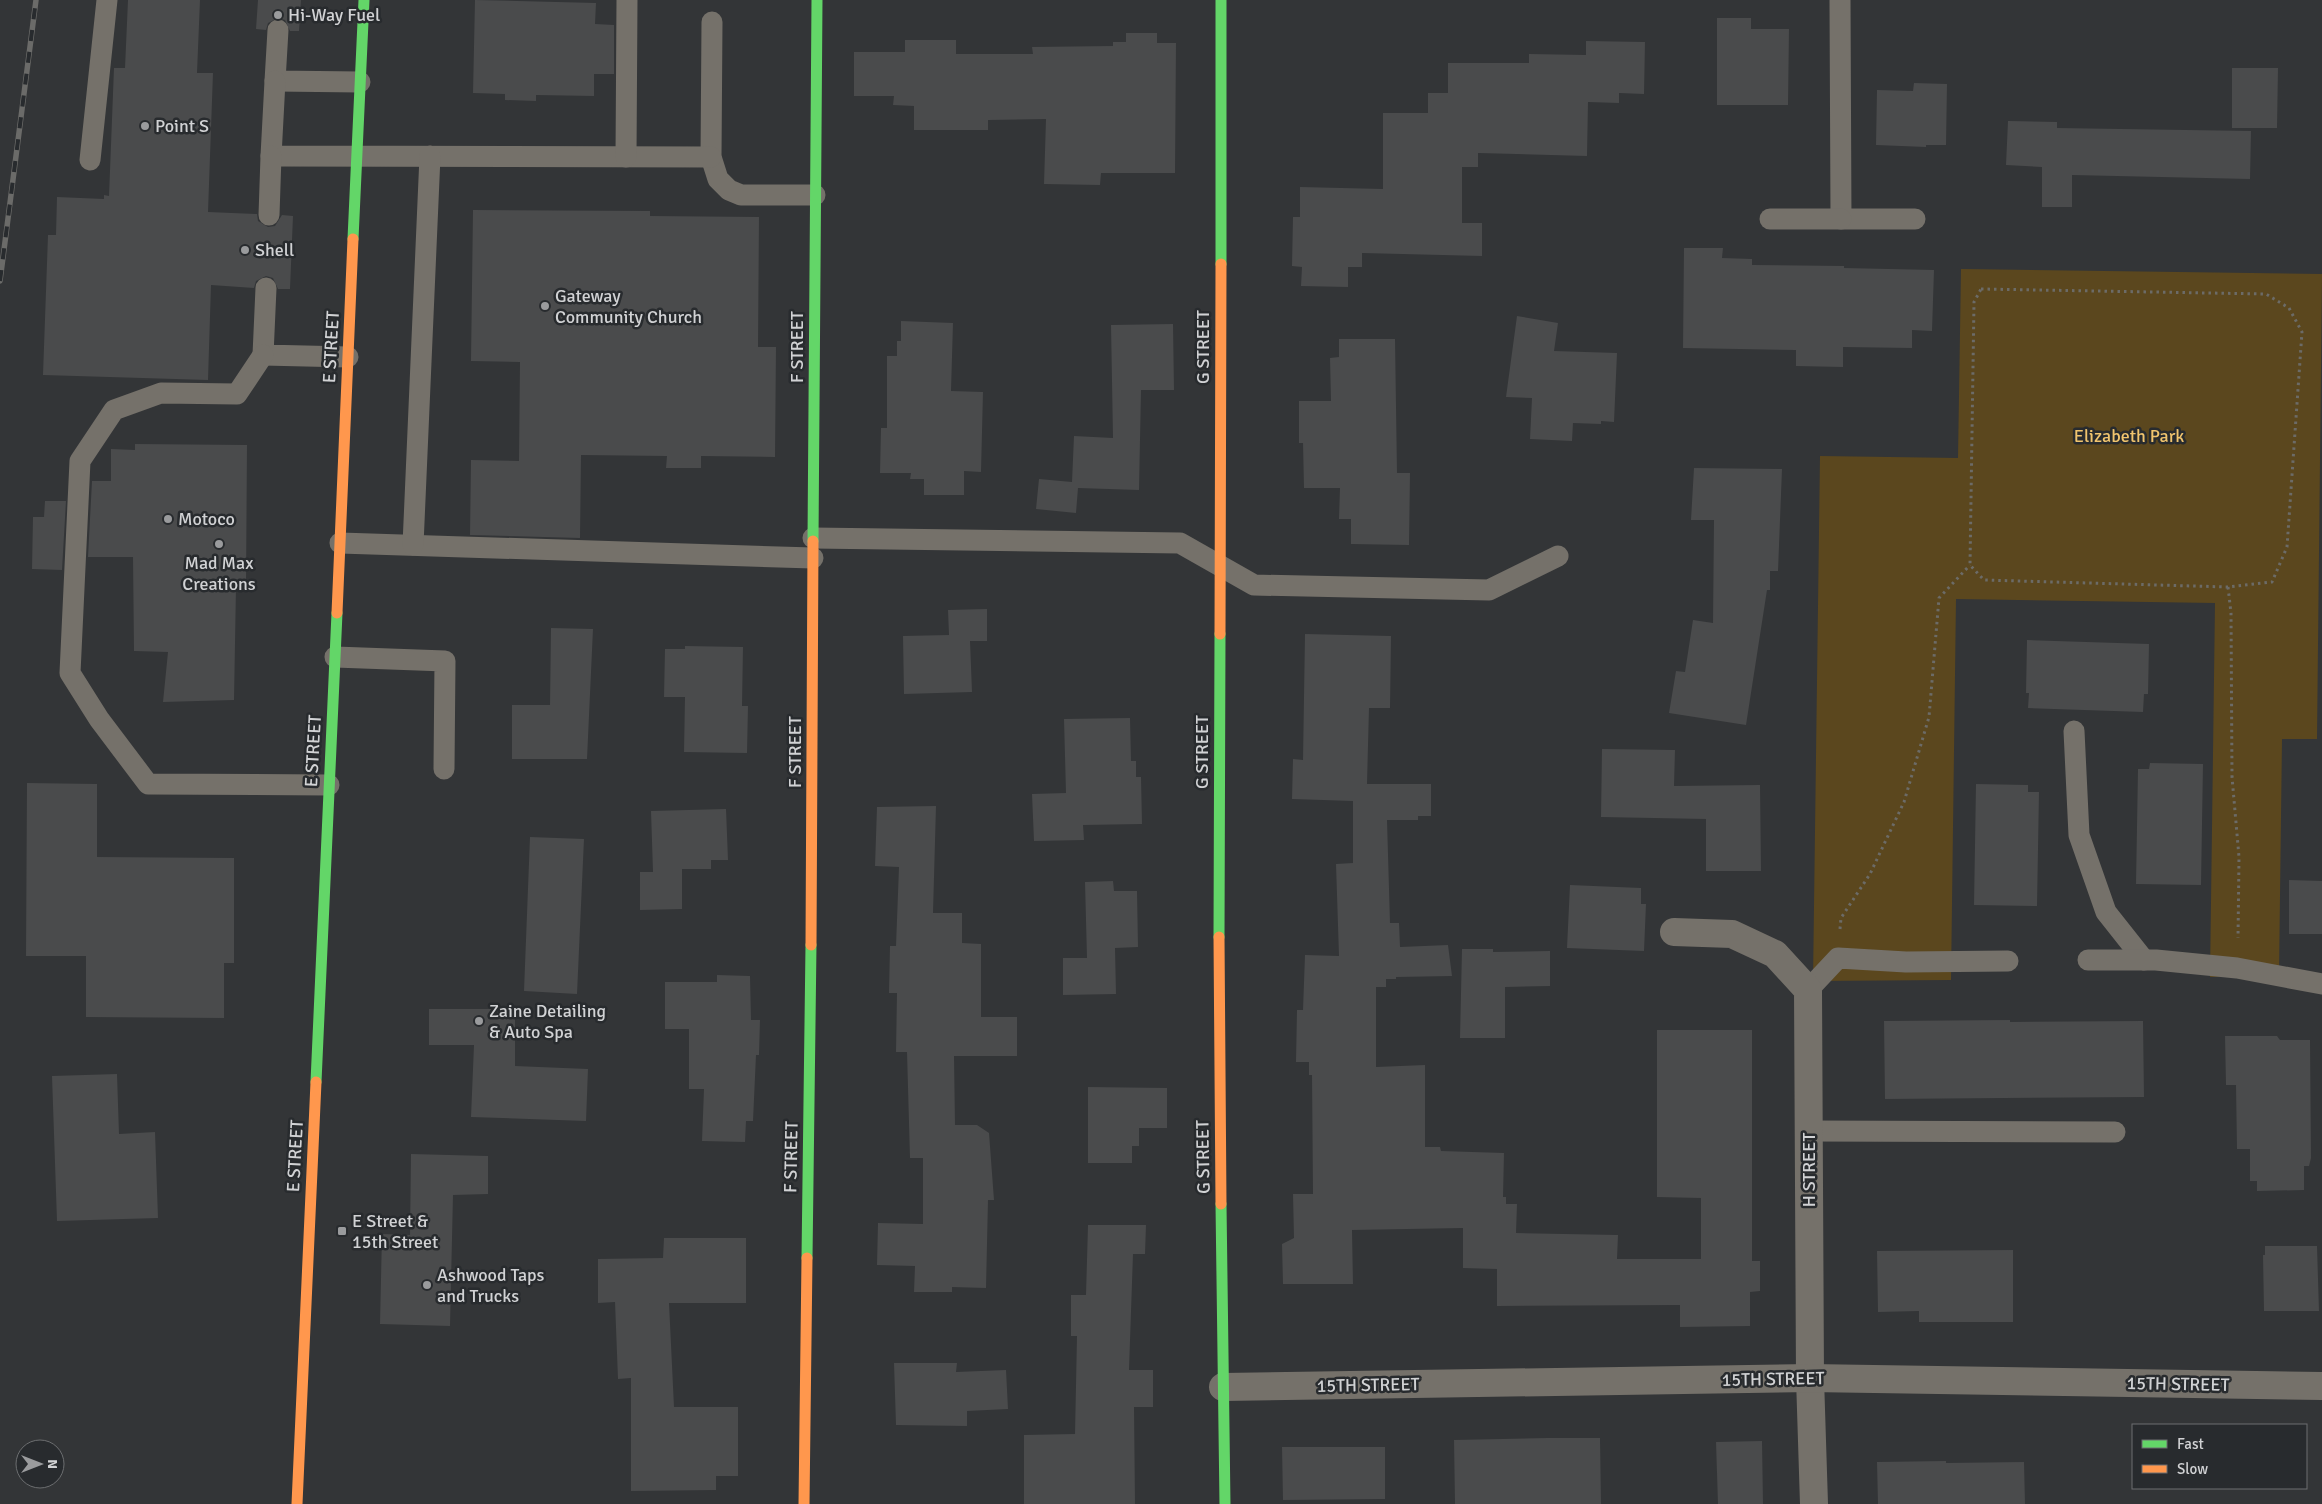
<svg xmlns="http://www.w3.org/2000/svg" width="2322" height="1504" font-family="Signika,sans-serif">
	<rect width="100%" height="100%" fill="#333537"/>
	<!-- green -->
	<path fill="#5b471e" d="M 1961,269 L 2322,274 L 2317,739 L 2282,739 L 2279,976 L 2210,977 L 2215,603 L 1956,599 L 1951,980 L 1813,981 L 1820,456 L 1958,458 Z"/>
	<!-- building -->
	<g fill="#4a4b4c">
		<path d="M 128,0 L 200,0 L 197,73 L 213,73 L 208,212 L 257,214 L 258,221 L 268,227 L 275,226 L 282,215 L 293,216 L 290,289 L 278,289 L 273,278 L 266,276 L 256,281 L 254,288 L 211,285 L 208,380 L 43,375 L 48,235 L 56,235 L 57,197 L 104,199 L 104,195 L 109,196 L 114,68 L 125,68 Z"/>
		<path d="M 258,0 L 301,0 L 299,31 L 290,31 L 285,20 L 278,18 L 268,23 L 266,30 L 256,29 Z"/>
		<path d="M 475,0 L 596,3 L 595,24 L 614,25 L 614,74 L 594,74 L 594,96 L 536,95 L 536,101 L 505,100 L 505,94 L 473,93 Z"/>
		<path d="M 1717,18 L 1751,18 L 1751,29 L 1789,29 L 1788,105 L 1717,105 Z"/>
		<path d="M 1126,33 L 1157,33 L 1157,43 L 1176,43 L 1175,173 L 1101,173 L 1100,185 L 1044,184 L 1046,119 L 988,120 L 988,130 L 914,130 L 914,106 L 893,105 L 894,96 L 854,96 L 854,52 L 905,52 L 905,40 L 956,40 L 956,54 L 1033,54 L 1032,47 L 1113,46 L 1113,42 L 1126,42 Z"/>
		<path d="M 1586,41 L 1645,42 L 1644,94 L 1619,93 L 1619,103 L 1588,102 L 1587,156 L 1478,153 L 1478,167 L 1462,167 L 1462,223 L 1482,223 L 1482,256 L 1362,253 L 1362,267 L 1348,267 L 1348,287 L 1301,286 L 1302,267 L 1292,266 L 1293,217 L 1300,217 L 1300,187 L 1383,189 L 1383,113 L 1428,113 L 1428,93 L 1448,93 L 1448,63 L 1529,63 L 1529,54 L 1586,55 Z"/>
		<path d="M 2232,68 L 2278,68 L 2277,128 L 2232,128 Z"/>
		<path d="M 1914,83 L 1947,84 L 1946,145 L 1926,145 L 1926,147 L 1876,145 L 1877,90 L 1913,91 Z"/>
		<path d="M 2008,121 L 2057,122 L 2057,128 L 2251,131 L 2250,179 L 2072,175 L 2072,207 L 2042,207 L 2042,167 L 2006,165 Z"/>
		<path d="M 473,210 L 650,211 L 650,216 L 759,217 L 758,347 L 776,347 L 775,457 L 701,456 L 701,468 L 666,468 L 667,456 L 581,455 L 580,538 L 470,535 L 471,460 L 519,461 L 520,362 L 471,361 Z"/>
		<path d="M 1684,248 L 1723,248 L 1722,258 L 1752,259 L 1752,265 L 1844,266 L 1844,268 L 1934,270 L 1932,331 L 1912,330 L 1912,348 L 1843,347 L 1843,367 L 1796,366 L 1796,350 L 1683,348 Z"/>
		<path d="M 1517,316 L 1558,323 L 1554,351 L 1617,353 L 1614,422 L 1601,421 L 1601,424 L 1573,423 L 1572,441 L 1530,439 L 1532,398 L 1506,397 Z"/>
		<path d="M 901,321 L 953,323 L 951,391 L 983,392 L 981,472 L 964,471 L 964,495 L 924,495 L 924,479 L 910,479 L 911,473 L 880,473 L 881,428 L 887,428 L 887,356 L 897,356 L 897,341 L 901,341 Z"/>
		<path d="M 1173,324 L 1174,390 L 1141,390 L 1139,490 L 1078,488 L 1076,513 L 1036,509 L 1039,479 L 1072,482 L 1074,436 L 1113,438 L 1111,325 Z"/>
		<path d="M 1339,339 L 1395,339 L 1397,473 L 1410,473 L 1409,545 L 1351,544 L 1351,519 L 1339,519 L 1340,488 L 1304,488 L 1303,443 L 1299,443 L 1299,401 L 1331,401 L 1330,358 L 1339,357 Z"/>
		<path d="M 135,444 L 247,445 L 246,587 L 236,587 L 234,700 L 163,702 L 168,652 L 134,651 L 133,557 L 88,557 L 92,481 L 111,481 L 111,449 L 135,450 Z"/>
		<path d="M 1694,468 L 1782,469 L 1778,571 L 1770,571 L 1770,590 L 1767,590 L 1746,725 L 1669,713 L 1676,671 L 1685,672 L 1693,620 L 1713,623 L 1714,520 L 1691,520 Z"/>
		<path d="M 45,501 L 66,501 L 62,570 L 32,569 L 33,517 L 44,517 Z"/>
		<path d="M 987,609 L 987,641 L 970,641 L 972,692 L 904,694 L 903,636 L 949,635 L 948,610 Z"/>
		<path d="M 551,628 L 593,629 L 587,759 L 512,759 L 512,705 L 550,705 Z"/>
		<path d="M 1305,634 L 1391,636 L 1390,708 L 1369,708 L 1367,784 L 1431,784 L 1431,816 L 1418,816 L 1418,820 L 1387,820 L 1390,923 L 1399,923 L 1400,947 L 1448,945 L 1452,976 L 1396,977 L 1396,979 L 1386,979 L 1386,987 L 1376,987 L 1376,1067 L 1425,1065 L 1425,1147 L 1440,1147 L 1441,1151 L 1504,1153 L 1503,1197 L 1506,1197 L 1506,1204 L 1517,1204 L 1516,1233 L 1618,1235 L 1617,1259 L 1701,1259 L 1701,1198 L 1657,1197 L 1657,1030 L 1752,1030 L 1752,1261 L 1760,1261 L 1760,1291 L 1750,1292 L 1750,1326 L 1680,1327 L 1680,1305 L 1497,1306 L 1497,1269 L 1463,1268 L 1463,1228 L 1352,1230 L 1353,1284 L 1283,1284 L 1282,1244 L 1294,1238 L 1293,1194 L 1313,1194 L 1312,1075 L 1309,1075 L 1309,1062 L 1296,1062 L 1297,1010 L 1303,1010 L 1305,955 L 1339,956 L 1336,864 L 1353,863 L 1353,801 L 1292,799 L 1293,759 L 1303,760 Z"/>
		<path d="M 2027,640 L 2149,644 L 2148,694 L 2144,694 L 2143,712 L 2028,708 L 2029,693 L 2026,693 Z"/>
		<path d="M 685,646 L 743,647 L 742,706 L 748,706 L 747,753 L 684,752 L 685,697 L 664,697 L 665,649 L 685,649 Z"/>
		<path d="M 1130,718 L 1131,761 L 1136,761 L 1136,777 L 1141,777 L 1142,824 L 1083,825 L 1084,840 L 1034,841 L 1032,794 L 1066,793 L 1064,719 Z"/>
		<path d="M 1602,749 L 1675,750 L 1674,786 L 1760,785 L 1761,871 L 1706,871 L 1706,819 L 1601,817 Z"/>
		<path d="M 2150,763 L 2203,764 L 2201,885 L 2136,884 L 2138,769 L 2149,769 Z"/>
		<path d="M 27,783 L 97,784 L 97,857 L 234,858 L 234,963 L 224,963 L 224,1018 L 86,1017 L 86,956 L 26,956 Z"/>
		<path d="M 1976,784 L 2028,785 L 2028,792 L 2039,792 L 2037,906 L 1974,905 Z"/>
		<path d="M 936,806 L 933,913 L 962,913 L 962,943 L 981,944 L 981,1017 L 1017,1017 L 1017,1056 L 954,1056 L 955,1125 L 977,1125 L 989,1133 L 994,1200 L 988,1200 L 986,1288 L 952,1287 L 952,1292 L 914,1292 L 915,1266 L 877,1265 L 878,1223 L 923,1224 L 923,1158 L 910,1158 L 907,1052 L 896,1052 L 897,993 L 889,993 L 890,946 L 896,946 L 899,867 L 875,866 L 877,807 Z"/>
		<path d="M 726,809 L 728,860 L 711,860 L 711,869 L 682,869 L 682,909 L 640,910 L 640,872 L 653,872 L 651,811 Z"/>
		<path d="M 530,837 L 584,839 L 577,994 L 524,991 Z"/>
		<path d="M 2289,880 L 2322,881 L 2322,934 L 2289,934 Z"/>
		<path d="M 1113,881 L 1114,891 L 1137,891 L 1138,947 L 1115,948 L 1116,994 L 1063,995 L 1063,958 L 1087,958 L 1085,882 Z"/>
		<path d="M 1570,885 L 1641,888 L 1641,904 L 1646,904 L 1644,951 L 1567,948 Z"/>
		<path d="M 1462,949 L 1493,949 L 1493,952 L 1550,951 L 1550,986 L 1505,987 L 1505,1038 L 1460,1038 Z"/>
		<path d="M 717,975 L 750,976 L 751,1020 L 760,1020 L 759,1055 L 756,1055 L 753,1121 L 746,1121 L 745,1142 L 702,1141 L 704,1089 L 689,1089 L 689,1029 L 665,1029 L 665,982 L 717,982 Z"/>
		<path d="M 429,1009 L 515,1009 L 515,1066 L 588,1069 L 586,1121 L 471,1117 L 474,1045 L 429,1045 Z"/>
		<path d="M 2010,1020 L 2010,1022 L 2143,1021 L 2144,1097 L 1885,1099 L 1884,1021 Z"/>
		<path d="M 2225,1036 L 2277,1036 L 2280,1040 L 2310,1040 L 2311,1158 L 2309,1166 L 2304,1166 L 2304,1190 L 2257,1191 L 2257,1181 L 2250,1181 L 2250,1149 L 2237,1149 L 2236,1085 L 2226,1085 Z"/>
		<path d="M 117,1074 L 119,1134 L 155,1132 L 158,1218 L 57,1221 L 52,1076 Z"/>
		<path d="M 1088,1087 L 1167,1088 L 1167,1128 L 1139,1128 L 1139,1146 L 1132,1146 L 1132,1163 L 1088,1163 Z"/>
		<path d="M 411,1154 L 488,1156 L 488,1194 L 453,1195 L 450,1326 L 380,1324 L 382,1234 L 410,1235 Z"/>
		<path d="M 1088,1225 L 1146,1225 L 1145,1254 L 1133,1254 L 1129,1370 L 1153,1370 L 1153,1407 L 1134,1407 L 1135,1504 L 1024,1504 L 1024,1435 L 1075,1434 L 1077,1336 L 1071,1336 L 1071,1295 L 1086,1295 Z"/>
		<path d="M 664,1238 L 746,1238 L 746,1303 L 669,1303 L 674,1407 L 738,1407 L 738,1476 L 716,1476 L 716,1490 L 631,1491 L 631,1378 L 618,1379 L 615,1302 L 598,1303 L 598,1259 L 663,1258 Z"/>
		<path d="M 2265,1246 L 2317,1246 L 2319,1311 L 2264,1311 L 2263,1255 L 2265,1255 Z"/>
		<path d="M 2013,1250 L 2013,1322 L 1919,1322 L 1919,1311 L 1878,1312 L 1877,1251 Z"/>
		<path d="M 894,1363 L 957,1363 L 956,1372 L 1006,1370 L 1008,1409 L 967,1411 L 967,1426 L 896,1425 Z"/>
		<path d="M 1548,1438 L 1600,1438 L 1601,1504 L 1455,1504 L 1454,1440 Z"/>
		<path d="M 1762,1441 L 1763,1504 L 1718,1504 L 1716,1442 Z"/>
		<path d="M 1282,1447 L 1385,1447 L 1385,1499 L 1283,1500 Z"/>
		<path d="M 1946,1461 L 1946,1463 L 2024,1462 L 2025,1504 L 1878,1504 L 1877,1462 Z"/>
	</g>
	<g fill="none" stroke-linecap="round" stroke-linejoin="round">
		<!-- path -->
		<g stroke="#6c6b67" stroke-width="3" stroke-dasharray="2.5 4" stroke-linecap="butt">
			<path d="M 1981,289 L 2266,294 L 2289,308 L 2302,332 L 2287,547 L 2272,582 L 2228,587 L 1984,580 L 1970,565 L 1974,302 Z"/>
			<path d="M 2228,587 L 2231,613 L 2232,777 L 2239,857 L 2238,938"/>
			<path d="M 1840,929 L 1841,918 L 1870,874 L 1904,802 L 1929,717 L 1939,598 L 1970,565"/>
		</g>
		<!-- lane -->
		<g stroke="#75716a" stroke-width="21">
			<path d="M 1840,0 L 1841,219 L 1915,219"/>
			<path d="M 712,22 L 711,157 L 718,179 L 729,190 L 741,195 L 815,195"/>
			<path d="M 278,30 L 275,81 L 360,82"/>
			<path d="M 275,81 L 271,156 L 711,157"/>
			<path d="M 626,157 L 627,0"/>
			<path d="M 90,160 L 107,0"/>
			<path d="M 269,215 L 271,156"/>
			<path d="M 1770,219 L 1841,219"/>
			<path d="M 266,288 L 263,355 L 348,357"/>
			<path d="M 263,355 L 237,394 L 161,393 L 114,410 L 80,461 L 70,673 L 99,719 L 148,784 L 329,785"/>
			<path d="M 813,538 L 1180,543 L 1254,585 L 1489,590 L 1558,556"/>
			<path d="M 340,543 L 813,558"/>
			<path d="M 413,545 L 430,156"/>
			<path d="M 335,657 L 445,661 L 444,769"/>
			<path d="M 2074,731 L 2079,835 L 2106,912 L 2144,960"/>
			<path d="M 2088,960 L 2156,960 L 2237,968 L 2322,984"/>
			<path d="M 1808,990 L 1838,958 L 1906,962 L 2008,961"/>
			<path d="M 1809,1131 L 2115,1132"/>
		</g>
		<!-- street -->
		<g stroke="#75716a" stroke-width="28">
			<path d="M 1674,932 L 1732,934 L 1775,954 L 1808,990 L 1810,1378 L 1814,1504"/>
			<path d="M 1223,1387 L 1810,1378 L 2322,1386"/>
		</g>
		<!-- fast -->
		<g stroke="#63d668" stroke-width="11">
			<path d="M 353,239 L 364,0"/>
			<path d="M 1221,264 L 1221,0"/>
			<path d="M 813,541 L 817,0"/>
			<path d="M 1219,937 L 1220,634"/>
			<path d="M 316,1082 L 337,613"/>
			<path d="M 1221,1204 L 1225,1504"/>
			<path d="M 807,1258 L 811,945"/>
		</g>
		<!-- slow -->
		<g stroke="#ff974d" stroke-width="11">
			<path d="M 337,613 L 353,239"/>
			<path d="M 1220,634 L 1221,264"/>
			<path d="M 1219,937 L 1221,1204"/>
			<path d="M 811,945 L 813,541"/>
			<path d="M 297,1504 L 316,1082"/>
			<path d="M 804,1504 L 807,1258"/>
		</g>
		<defs>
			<path id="rail" d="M 0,281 L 36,0"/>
		</defs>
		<!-- rail casing -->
		<use href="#rail" stroke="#6b6b69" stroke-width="5.5"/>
		<!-- rail -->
		<use href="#rail" stroke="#282b2e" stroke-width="4" stroke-dasharray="11" stroke-linecap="butt"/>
	</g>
	<!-- markers -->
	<g fill="#9a9b9d" stroke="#282b2e" stroke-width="2">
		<circle cx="278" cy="15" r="5"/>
		<circle cx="145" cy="126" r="5"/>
		<circle cx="245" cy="250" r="5"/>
		<circle cx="545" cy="306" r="5"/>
		<circle cx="168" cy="519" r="5"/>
		<circle cx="219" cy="544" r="5"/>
		<circle cx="479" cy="1021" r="5"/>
		<rect x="337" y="1226" width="10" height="10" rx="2.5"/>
		<circle cx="427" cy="1285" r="5"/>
	</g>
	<g text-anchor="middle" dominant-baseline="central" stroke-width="5" stroke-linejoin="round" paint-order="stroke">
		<!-- poi labels -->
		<g font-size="18" fill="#d1d2d4" stroke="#282b2e" text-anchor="start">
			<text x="288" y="15">Hi-Way Fuel</text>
			<text x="155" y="126">Point S</text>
			<text x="255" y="250">Shell</text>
			<text x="555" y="296">Gateway<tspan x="555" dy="21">Community Church</tspan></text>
			<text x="178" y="519">Motoco</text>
			<text x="219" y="563" text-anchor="middle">Mad Max<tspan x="219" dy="21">Creations</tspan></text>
			<text x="489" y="1011">Zaine Detailing<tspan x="489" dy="21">&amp; Auto Spa</tspan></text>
			<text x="352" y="1221">E Street &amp;<tspan x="352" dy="21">15th Street</tspan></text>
			<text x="437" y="1275">Ashwood Taps<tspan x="437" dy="21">and Trucks</tspan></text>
		</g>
		<!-- street labels -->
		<g font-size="18" fill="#d1d2d4" stroke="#282b2e">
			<text transform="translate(331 347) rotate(-87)">E STREET</text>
			<text transform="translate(797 347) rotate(-90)">F STREET</text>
			<text transform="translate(1203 347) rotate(-90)">G STREET</text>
			<text transform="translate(313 751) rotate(-87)">E STREET</text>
			<text transform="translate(795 752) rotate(-90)">F STREET</text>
			<text transform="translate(1202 752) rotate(-90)">G STREET</text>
			<text transform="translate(295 1156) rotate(-87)">E STREET</text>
			<text transform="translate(791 1157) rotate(-89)">F STREET</text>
			<text transform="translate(1203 1157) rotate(-91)">G STREET</text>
			<text transform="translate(1809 1170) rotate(-90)">H STREET</text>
			<text transform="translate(1773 1379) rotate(-1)">15TH STREET</text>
			<text transform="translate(2178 1384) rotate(1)">15TH STREET</text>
			<text transform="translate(1368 1385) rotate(-1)">15TH STREET</text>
		</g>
		<!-- park labels -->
		<g font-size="18" fill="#f0c46e" stroke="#282b2e">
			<text x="2129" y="436">Elizabeth Park</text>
		</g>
	</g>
	<!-- legend -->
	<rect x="2132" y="1424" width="175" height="65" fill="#282b2e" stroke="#6c6e70"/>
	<rect x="2142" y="1440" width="25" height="8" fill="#63d668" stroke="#6c6e70"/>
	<text x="2177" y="1449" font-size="15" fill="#d1d2d4">Fast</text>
	<rect x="2142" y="1465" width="25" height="8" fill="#ff974d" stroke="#6c6e70"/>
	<text x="2177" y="1474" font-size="15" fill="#d1d2d4">Slow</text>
	<!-- north arrow -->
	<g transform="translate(40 1464) rotate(90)"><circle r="24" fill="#282b2e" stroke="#6c6e70"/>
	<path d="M0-4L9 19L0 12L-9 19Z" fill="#9a9b9d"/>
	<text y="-8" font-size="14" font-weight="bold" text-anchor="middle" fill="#d1d2d4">N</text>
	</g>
</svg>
